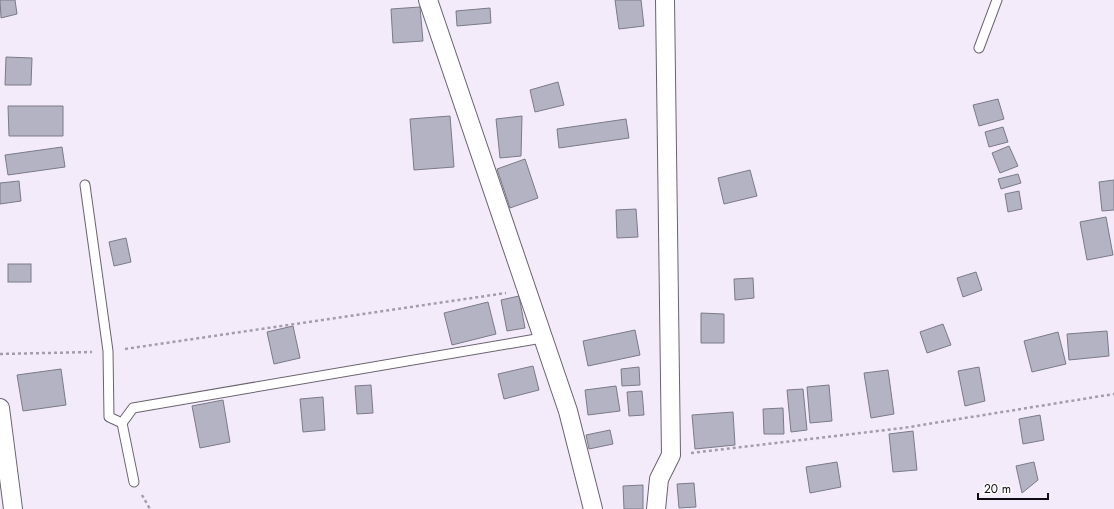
<svg xmlns="http://www.w3.org/2000/svg" width="1114" height="509" font-family="Jost,sans-serif">
	<rect width="100%" height="100%" fill="#f4ebfa"/>
	<!-- building -->
	<g fill="#b4b3c3" stroke="#7b7a89">
		<path d="M 0,0 L 15,0 L 17,14 L 1,18 Z"/>
		<path d="M 615,0 L 641,0 L 644,26 L 619,29 Z"/>
		<path d="M 420,7 L 423,41 L 393,43 L 391,9 Z"/>
		<path d="M 490,8 L 491,23 L 457,26 L 456,11 Z"/>
		<path d="M 6,57 L 32,58 L 31,85 L 5,85 Z"/>
		<path d="M 558,82 L 564,105 L 535,112 L 530,90 Z"/>
		<path d="M 998,99 L 1004,119 L 979,126 L 973,105 Z"/>
		<path d="M 8,106 L 63,106 L 63,136 L 9,136 Z"/>
		<path d="M 450,116 L 454,167 L 414,170 L 410,119 Z"/>
		<path d="M 522,116 L 521,156 L 500,158 L 496,119 Z"/>
		<path d="M 626,119 L 629,138 L 559,148 L 557,129 Z"/>
		<path d="M 1003,127 L 1008,142 L 989,147 L 985,132 Z"/>
		<path d="M 1009,146 L 1018,166 L 1000,173 L 992,153 Z"/>
		<path d="M 62,147 L 65,167 L 8,175 L 5,155 Z"/>
		<path d="M 525,159 L 538,198 L 510,208 L 497,169 Z"/>
		<path d="M 750,170 L 757,196 L 724,204 L 718,178 Z"/>
		<path d="M 1018,174 L 1021,183 L 1001,189 L 998,179 Z"/>
		<path d="M 1114,180 L 1114,210 L 1102,211 L 1099,182 Z"/>
		<path d="M 19,181 L 21,201 L 0,204 L 0,183 Z"/>
		<path d="M 1019,191 L 1022,209 L 1008,212 L 1005,194 Z"/>
		<path d="M 636,209 L 638,237 L 617,238 L 616,210 Z"/>
		<path d="M 1106,217 L 1113,255 L 1087,260 L 1080,222 Z"/>
		<path d="M 126,238 L 131,262 L 114,266 L 109,242 Z"/>
		<rect x="8" y="264" width="23" height="18"/>
		<path d="M 976,272 L 982,290 L 963,297 L 957,278 Z"/>
		<path d="M 753,278 L 754,298 L 735,300 L 734,279 Z"/>
		<path d="M 519,296 L 525,328 L 507,331 L 501,300 Z"/>
		<path d="M 488,302 L 496,334 L 452,345 L 444,313 Z"/>
		<path d="M 701,313 L 724,314 L 724,343 L 701,343 Z"/>
		<path d="M 943,324 L 951,345 L 927,353 L 920,332 Z"/>
		<path d="M 293,326 L 300,358 L 274,364 L 267,332 Z"/>
		<path d="M 635,330 L 640,355 L 588,366 L 583,341 Z"/>
		<path d="M 1107,331 L 1109,356 L 1069,360 L 1067,334 Z"/>
		<path d="M 1058,332 L 1066,364 L 1032,372 L 1024,341 Z"/>
		<path d="M 533,366 L 539,390 L 504,399 L 498,374 Z"/>
		<path d="M 639,367 L 640,385 L 622,386 L 621,369 Z"/>
		<path d="M 979,367 L 985,401 L 965,406 L 958,371 Z"/>
		<path d="M 61,369 L 66,405 L 23,411 L 17,375 Z"/>
		<path d="M 888,370 L 894,414 L 871,418 L 864,373 Z"/>
		<path d="M 371,385 L 373,413 L 357,414 L 355,386 Z"/>
		<path d="M 829,385 L 832,421 L 810,423 L 807,387 Z"/>
		<path d="M 616,386 L 620,411 L 588,415 L 585,390 Z"/>
		<path d="M 803,389 L 807,430 L 791,432 L 787,390 Z"/>
		<path d="M 642,391 L 644,415 L 629,416 L 627,392 Z"/>
		<path d="M 323,397 L 325,430 L 303,432 L 300,399 Z"/>
		<path d="M 223,400 L 230,442 L 200,448 L 192,406 Z"/>
		<path d="M 783,408 L 784,434 L 764,434 L 763,409 Z"/>
		<path d="M 733,412 L 735,445 L 695,449 L 692,415 Z"/>
		<path d="M 1040,415 L 1044,440 L 1023,444 L 1019,419 Z"/>
		<path d="M 610,430 L 613,444 L 589,449 L 586,435 Z"/>
		<path d="M 913,431 L 917,470 L 893,472 L 889,434 Z"/>
		<path d="M 837,462 L 841,487 L 810,493 L 806,467 Z"/>
		<path d="M 1034,462 L 1038,480 L 1022,493 L 1016,466 Z"/>
		<path d="M 694,483 L 696,507 L 679,508 L 677,484 Z"/>
		<path d="M 643,485 L 643,509 L 624,509 L 623,486 Z"/>
	</g>
	<g fill="none" stroke-linecap="round" stroke-linejoin="round">
		<defs>
			<g id="service">
				<path d="M 979,48 L 997,0"/>
				<path d="M 85,185 L 108,351 L 109,417 L 122,423 L 133,408 L 542,338"/>
				<path d="M 122,423 L 134,482"/>
			</g>
			<g id="minor">
				<path d="M 428,0 L 568,411 L 593,509"/>
				<path d="M 0,408 L 13,509"/>
				<path d="M 656,509 L 659,479 L 671,455 L 665,0"/>
			</g>
		</defs>
		<!-- service casing -->
		<use href="#service" stroke="#6a636f" stroke-width="11"/>
		<!-- minor casing -->
		<use href="#minor" stroke="#6a636f" stroke-width="20"/>
		<!-- path -->
		<g stroke="#a49da9" stroke-width="2.5" stroke-dasharray="3 3" stroke-linecap="butt">
			<path d="M 125,349 L 506,293"/>
			<path d="M 0,354 L 92,352"/>
			<path d="M 691,453 L 903,428 L 1114,394"/>
			<path d="M 142,495 L 150,509"/>
		</g>
		<!-- service -->
		<use href="#service" stroke="#fff" stroke-width="9"/>
		<!-- minor -->
		<use href="#minor" stroke="#fff" stroke-width="18"/>
	</g>
	<!-- scale -->
	<path d="M978 493v6h70v-6" fill="none" stroke="#0f0c11" stroke-width="2"/>
	<text x="984" y="493" font-size="12" fill="#0f0c11" stroke="#fefcff" stroke-width="3" paint-order="stroke">20 m</text>
</svg>
